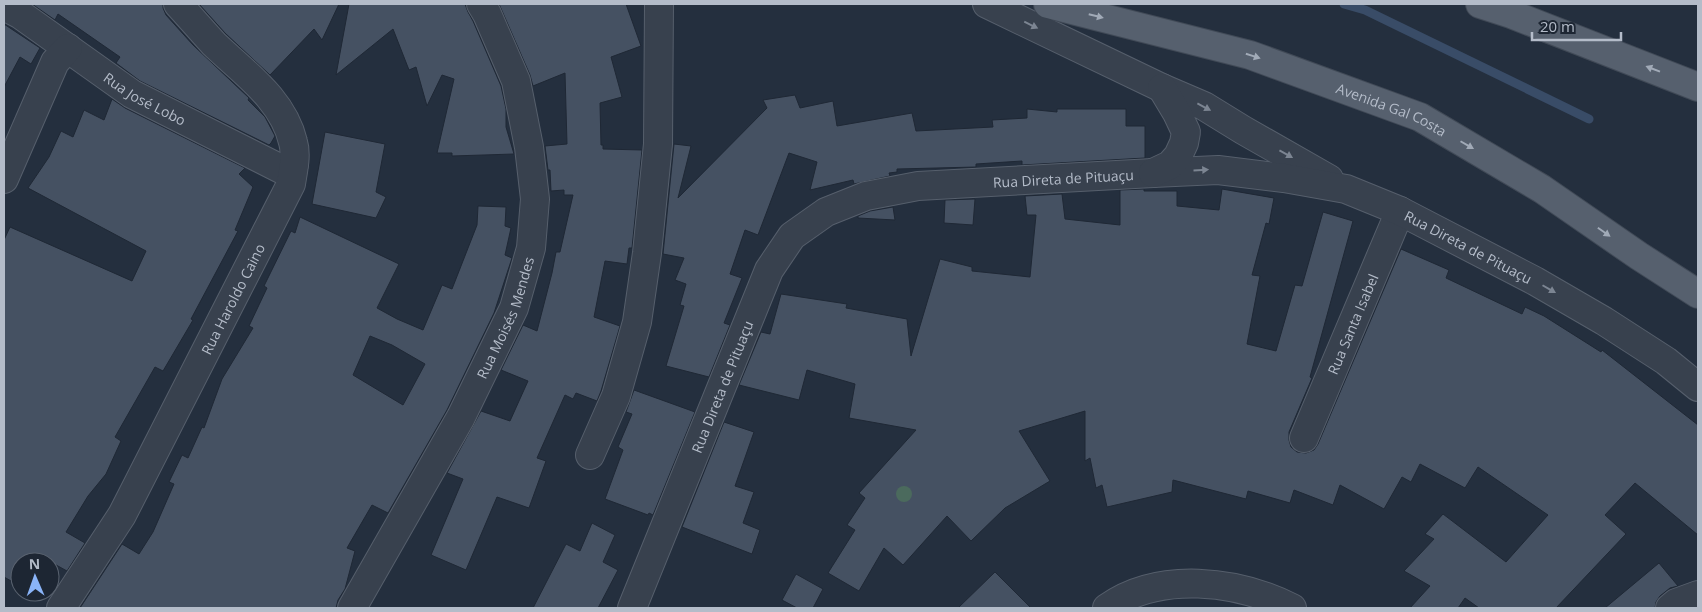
<svg xmlns="http://www.w3.org/2000/svg" width="1702" height="612" font-family="'Open Sans',sans-serif">
	<rect width="100%" height="100%" fill="#242f3e"/>
	<g fill="none" stroke-linecap="round" stroke-linejoin="round">
		<!-- stream -->
		<path stroke="#394c67" stroke-width="9" d="M 1344,4 L 1365,10 L 1589,119"/>
	</g>
	<!-- building -->
	<g fill="#455162" stroke="#1f2835" fill-rule="evenodd">
		<path d="M 32,4 L 163,4 L 163,8 L 166,15 L 193,45 L 249,98 L 248,100 L 265,117 L 275,136 L 271,143 L 269,145 L 140,81 L 116,63 L 120,57 L 58,14 L 55,20 Z"/>
		<path d="M 199,4 L 339,4 L 322,40 L 314,29 L 270,75 L 225,33 Z"/>
		<path d="M 349,4 L 465,4 L 468,12 L 473,21 L 501,86 L 506,109 L 506,127 L 514,154 L 452,156 L 452,153 L 437,153 L 454,79 L 442,75 L 427,106 L 416,67 L 409,70 L 393,29 L 336,75 Z"/>
		<path d="M 499,4 L 626,4 L 641,46 L 611,57 L 622,97 L 600,103 L 601,145 L 603,145 L 603,149 L 642,150 L 632,248 L 629,248 L 627,264 L 605,261 L 594,317 L 620,326 L 601,391 L 597,401 L 576,393 L 573,399 L 565,395 L 537,458 L 546,461 L 529,508 L 497,497 L 466,570 L 431,555 L 463,479 L 447,473 L 481,411 L 510,421 L 528,381 L 501,370 L 523,325 L 537,331 L 552,273 L 556,252 L 560,252 L 573,195 L 564,195 L 564,190 L 551,191 L 550,170 L 548,170 L 545,146 L 567,144 L 565,73 L 533,86 L 530,75 Z"/>
		<path d="M 4,24 L 40,48 L 31,64 L 20,57 L 4,87 Z"/>
		<path d="M 795,95 L 800,108 L 833,101 L 837,126 L 912,113 L 916,131 L 993,127 L 992,120 L 1027,118 L 1027,109 L 1057,112 L 1057,109 L 1126,109 L 1126,126 L 1145,126 L 1145,158 L 1022,165 L 1022,161 L 976,164 L 976,167 L 897,169 L 897,172 L 889,173 L 890,176 L 854,184 L 853,180 L 810,190 L 817,162 L 789,153 L 758,235 L 745,230 L 730,274 L 742,278 L 724,323 L 730,325 L 709,377 L 666,366 L 684,306 L 680,305 L 686,284 L 675,280 L 684,258 L 663,254 L 674,144 L 691,146 L 678,198 L 767,108 L 763,100 Z"/>
		<path d="M 112,99 L 125,108 L 245,168 L 239,174 L 253,187 L 235,230 L 238,231 L 191,319 L 193,320 L 163,371 L 155,367 L 115,437 L 121,441 L 106,474 L 88,496 L 66,532 L 85,543 L 67,571 L 47,560 L 46,562 L 20,562 L 20,586 L 4,577 L 4,240 L 10,227 L 132,281 L 146,251 L 28,188 L 49,157 L 61,131 L 73,137 L 84,110 L 104,120 Z"/>
		<path d="M 325,132 L 385,144 L 376,192 L 386,197 L 376,218 L 312,204 Z"/>
		<path d="M 1144,189 L 1144,191 L 1177,191 L 1177,206 L 1219,210 L 1222,189 L 1274,198 L 1269,224 L 1266,223 L 1252,275 L 1260,276 L 1247,344 L 1276,351 L 1295,285 L 1302,286 L 1323,212 L 1353,221 L 1310,377 L 1312,378 L 1289,432 L 1289,440 L 1291,447 L 1297,452 L 1306,453 L 1314,450 L 1318,444 L 1401,249 L 1449,270 L 1446,278 L 1522,314 L 1525,307 L 1544,316 L 1601,352 L 1602,350 L 1698,425 L 1698,535 L 1635,483 L 1605,515 L 1626,534 L 1556,608 L 1479,608 L 1465,598 L 1458,608 L 1410,608 L 1430,586 L 1404,571 L 1434,539 L 1425,534 L 1443,514 L 1506,562 L 1548,515 L 1478,467 L 1465,488 L 1420,464 L 1411,482 L 1402,477 L 1384,509 L 1340,485 L 1333,505 L 1294,490 L 1290,503 L 1248,491 L 1246,499 L 1173,480 L 1172,492 L 1107,507 L 1102,485 L 1096,488 L 1090,458 L 1085,461 L 1085,411 L 1019,431 L 1050,481 L 1005,508 L 971,541 L 947,516 L 903,565 L 884,548 L 859,591 L 828,573 L 855,530 L 847,525 L 865,498 L 859,493 L 916,430 L 849,418 L 855,384 L 807,370 L 799,400 L 739,385 L 761,332 L 770,334 L 781,294 L 847,304 L 846,308 L 907,319 L 911,356 L 940,259 L 972,267 L 972,271 L 1030,277 L 1036,215 L 1027,215 L 1025,196 L 1062,194 L 1065,219 L 1120,225 L 1120,190 Z"/>
		<path d="M 975,199 L 973,225 L 944,223 L 945,200 Z"/>
		<path d="M 478,206 L 506,207 L 505,226 L 511,228 L 505,255 L 512,258 L 494,313 L 447,410 L 388,513 L 372,505 L 347,548 L 355,551 L 345,589 L 338,600 L 336,608 L 80,608 L 122,544 L 139,554 L 153,532 L 174,484 L 169,482 L 182,455 L 188,458 L 202,427 L 204,428 L 222,379 L 253,328 L 249,326 L 267,288 L 264,286 L 291,231 L 295,233 L 300,217 L 399,264 L 377,308 L 397,319 L 423,330 L 442,285 L 452,289 L 477,225 ZM 370,336 L 392,345 L 425,364 L 403,405 L 353,375 Z"/>
		<path d="M 893,207 L 895,220 L 858,218 L 858,216 L 870,211 Z"/>
		<path d="M 634,390 L 695,412 L 653,515 L 649,513 L 648,515 L 605,499 L 623,450 L 618,447 L 632,414 L 626,412 Z"/>
		<path d="M 724,422 L 754,432 L 735,486 L 754,492 L 743,523 L 760,530 L 752,554 L 682,527 Z"/>
		<path d="M 592,523 L 615,535 L 603,562 L 618,570 L 598,608 L 533,608 L 566,544 L 580,551 Z"/>
		<path d="M 1659,563 L 1678,586 L 1670,588 L 1660,596 L 1656,602 L 1655,608 L 1605,608 Z"/>
		<path d="M 995,572 L 1031,608 L 958,608 Z"/>
		<path d="M 796,574 L 823,589 L 813,608 L 797,608 L 782,600 Z"/>
	</g>
	<g fill="none" stroke-linecap="round" stroke-linejoin="round">
		<defs>
			<g id="minor">
				<path id="s1" d="M 4,6 L 21,15 L 132,94 L 283,170 L 294,164"/>
				<path d="M 4,179 L 55,62 L 68,48"/>
				<path id="s2" d="M 1304,438 L 1400,211"/>
				<path d="M 590,455 L 616,396 L 637,322 L 647,253 L 658,144 L 659,4"/>
				<path id="s3" d="M 61,608 L 122,515 L 291,184 C 293,170 297,155 293,142 C 283,99 244,73 214,44 C 202,31 190,17 178,4"/>
				<path id="s4" d="M 352,608 L 461,417 L 514,308 L 531,248 L 535,199 L 529,147 L 516,81 L 487,14 L 481,4"/>
				<path id="s5" d="M 632,608 L 769,270 L 792,236 L 826,212 L 866,196 L 918,186 L 1153,173"/>
				<path d="M 1107,608 C 1159,571 1237,580 1292,608"/>
				<path d="M 1670,608 L 1676,603 L 1698,595"/>
			</g>
			<g id="tertiary">
				<path d="M 987,4 L 1162,88 L 1204,106 L 1243,130 L 1329,179"/>
				<path id="s6" d="M 1153,173 L 1218,170 L 1284,178 L 1346,189 L 1400,211 L 1535,281 L 1604,321 L 1666,361 L 1698,387"/>
				<path d="M 1153,173 L 1170,165 L 1178,156 L 1184,143 L 1186,132 L 1177,113 L 1162,88"/>
			</g>
			<g id="primary">
				<path id="s7" d="M 1048,4 L 1250,55 L 1420,117 L 1542,189 L 1639,256 L 1698,294"/>
				<path d="M 1480,4 L 1511,14 L 1698,87"/>
			</g>
		</defs>
		<!-- minor casing -->
		<use href="#minor" stroke="#565f6c" stroke-width="30"/>
		<!-- tertiary casing -->
		<use href="#tertiary" stroke="#565f6c" stroke-width="30"/>
		<!-- primary casing -->
		<use href="#primary" stroke="#414a57" stroke-width="30"/>
		<!-- minor -->
		<use href="#minor" stroke="#38414e" stroke-width="28"/>
		<!-- tertiary -->
		<use href="#tertiary" stroke="#38414e" stroke-width="28"/>
		<!-- primary -->
		<use href="#primary" stroke="#56606e" stroke-width="28"/>
	</g>
	<!-- trees -->
	<circle fill="#4b6a5d" cx="904" cy="494" r="8"/>
	<!-- one-way arrows -->
	<defs><path id="oneway-solid" d="M-6-.8H1V-3.2L6.5 0L1 3.2V.8H-6Z" transform="scale(1.25)"/></defs>
	<g fill="#a1aab7">
		<use href="#oneway-solid" transform="translate(1096 16) rotate(14)"/>
		<use href="#oneway-solid" transform="translate(1253 56) rotate(18)"/>
		<use href="#oneway-solid" transform="translate(1653 69) rotate(-159)"/>
		<use href="#oneway-solid" transform="translate(1467 145) rotate(30)"/>
		<use href="#oneway-solid" transform="translate(1604 232) rotate(35)"/>
	</g>
	<g fill="#7c8592">
		<use href="#oneway-solid" transform="translate(1031 25) rotate(26)"/>
		<use href="#oneway-solid" transform="translate(1204 107) rotate(28)"/>
		<use href="#oneway-solid" transform="translate(1286 154) rotate(29)"/>
		<use href="#oneway-solid" transform="translate(1201 170) rotate(-3)"/>
		<use href="#oneway-solid" transform="translate(1549 289) rotate(30)"/>
	</g>
	<g text-anchor="middle" dominant-baseline="central" stroke-width="4" stroke-linejoin="round" paint-order="stroke">
		<!-- street labels -->
		<g font-size="14" fill="#b4bcc9" stroke="#1d2633">
			<text stroke="none"><textPath href="#s1" startOffset="169">Rua José Lobo</textPath></text>
			<text stroke="none"><textPath href="#s7" startOffset="360">Avenida Gal Costa</textPath></text>
			<text stroke="none"><textPath href="#s5" startOffset="689">Rua Direta de Pituaçu</textPath></text>
			<text stroke="none"><textPath href="#s6" startOffset="330">Rua Direta de Pituaçu</textPath></text>
			<text stroke="none"><textPath href="#s3" startOffset="354">Rua Haroldo Caino</textPath></text>
			<text stroke="none"><textPath href="#s4" startOffset="329">Rua Moisés Mendes</textPath></text>
			<text stroke="none"><textPath href="#s2" startOffset="124">Rua Santa Isabel</textPath></text>
			<text stroke="none"><textPath href="#s5" startOffset="239">Rua Direta de Pituaçu</textPath></text>
		</g>
	</g>
	<!-- border -->
	<rect width="1702" height="612" fill="none" stroke="#b4bcc9" stroke-width="10"/>
	<!-- north arrow -->
	<g transform="translate(35 577) rotate(358)"><circle r="24" fill="#1d2633" stroke="#59626f"/>
	<path d="M0-4L9 19L0 12L-9 19Z" fill="#8ab4f8"/>
	<text y="-8" font-size="14" font-weight="bold" text-anchor="middle" fill="#b4bcc9">N</text>
	</g>
	<!-- scale -->
	<path d="M1532 32v8h89v-8" fill="none" stroke="#b4bcc9" stroke-width="2.5"/>
	<text x="1540" y="32" font-size="15" fill="#b4bcc9" stroke="#1d2633" stroke-width="4" paint-order="stroke">20 m</text>
</svg>
